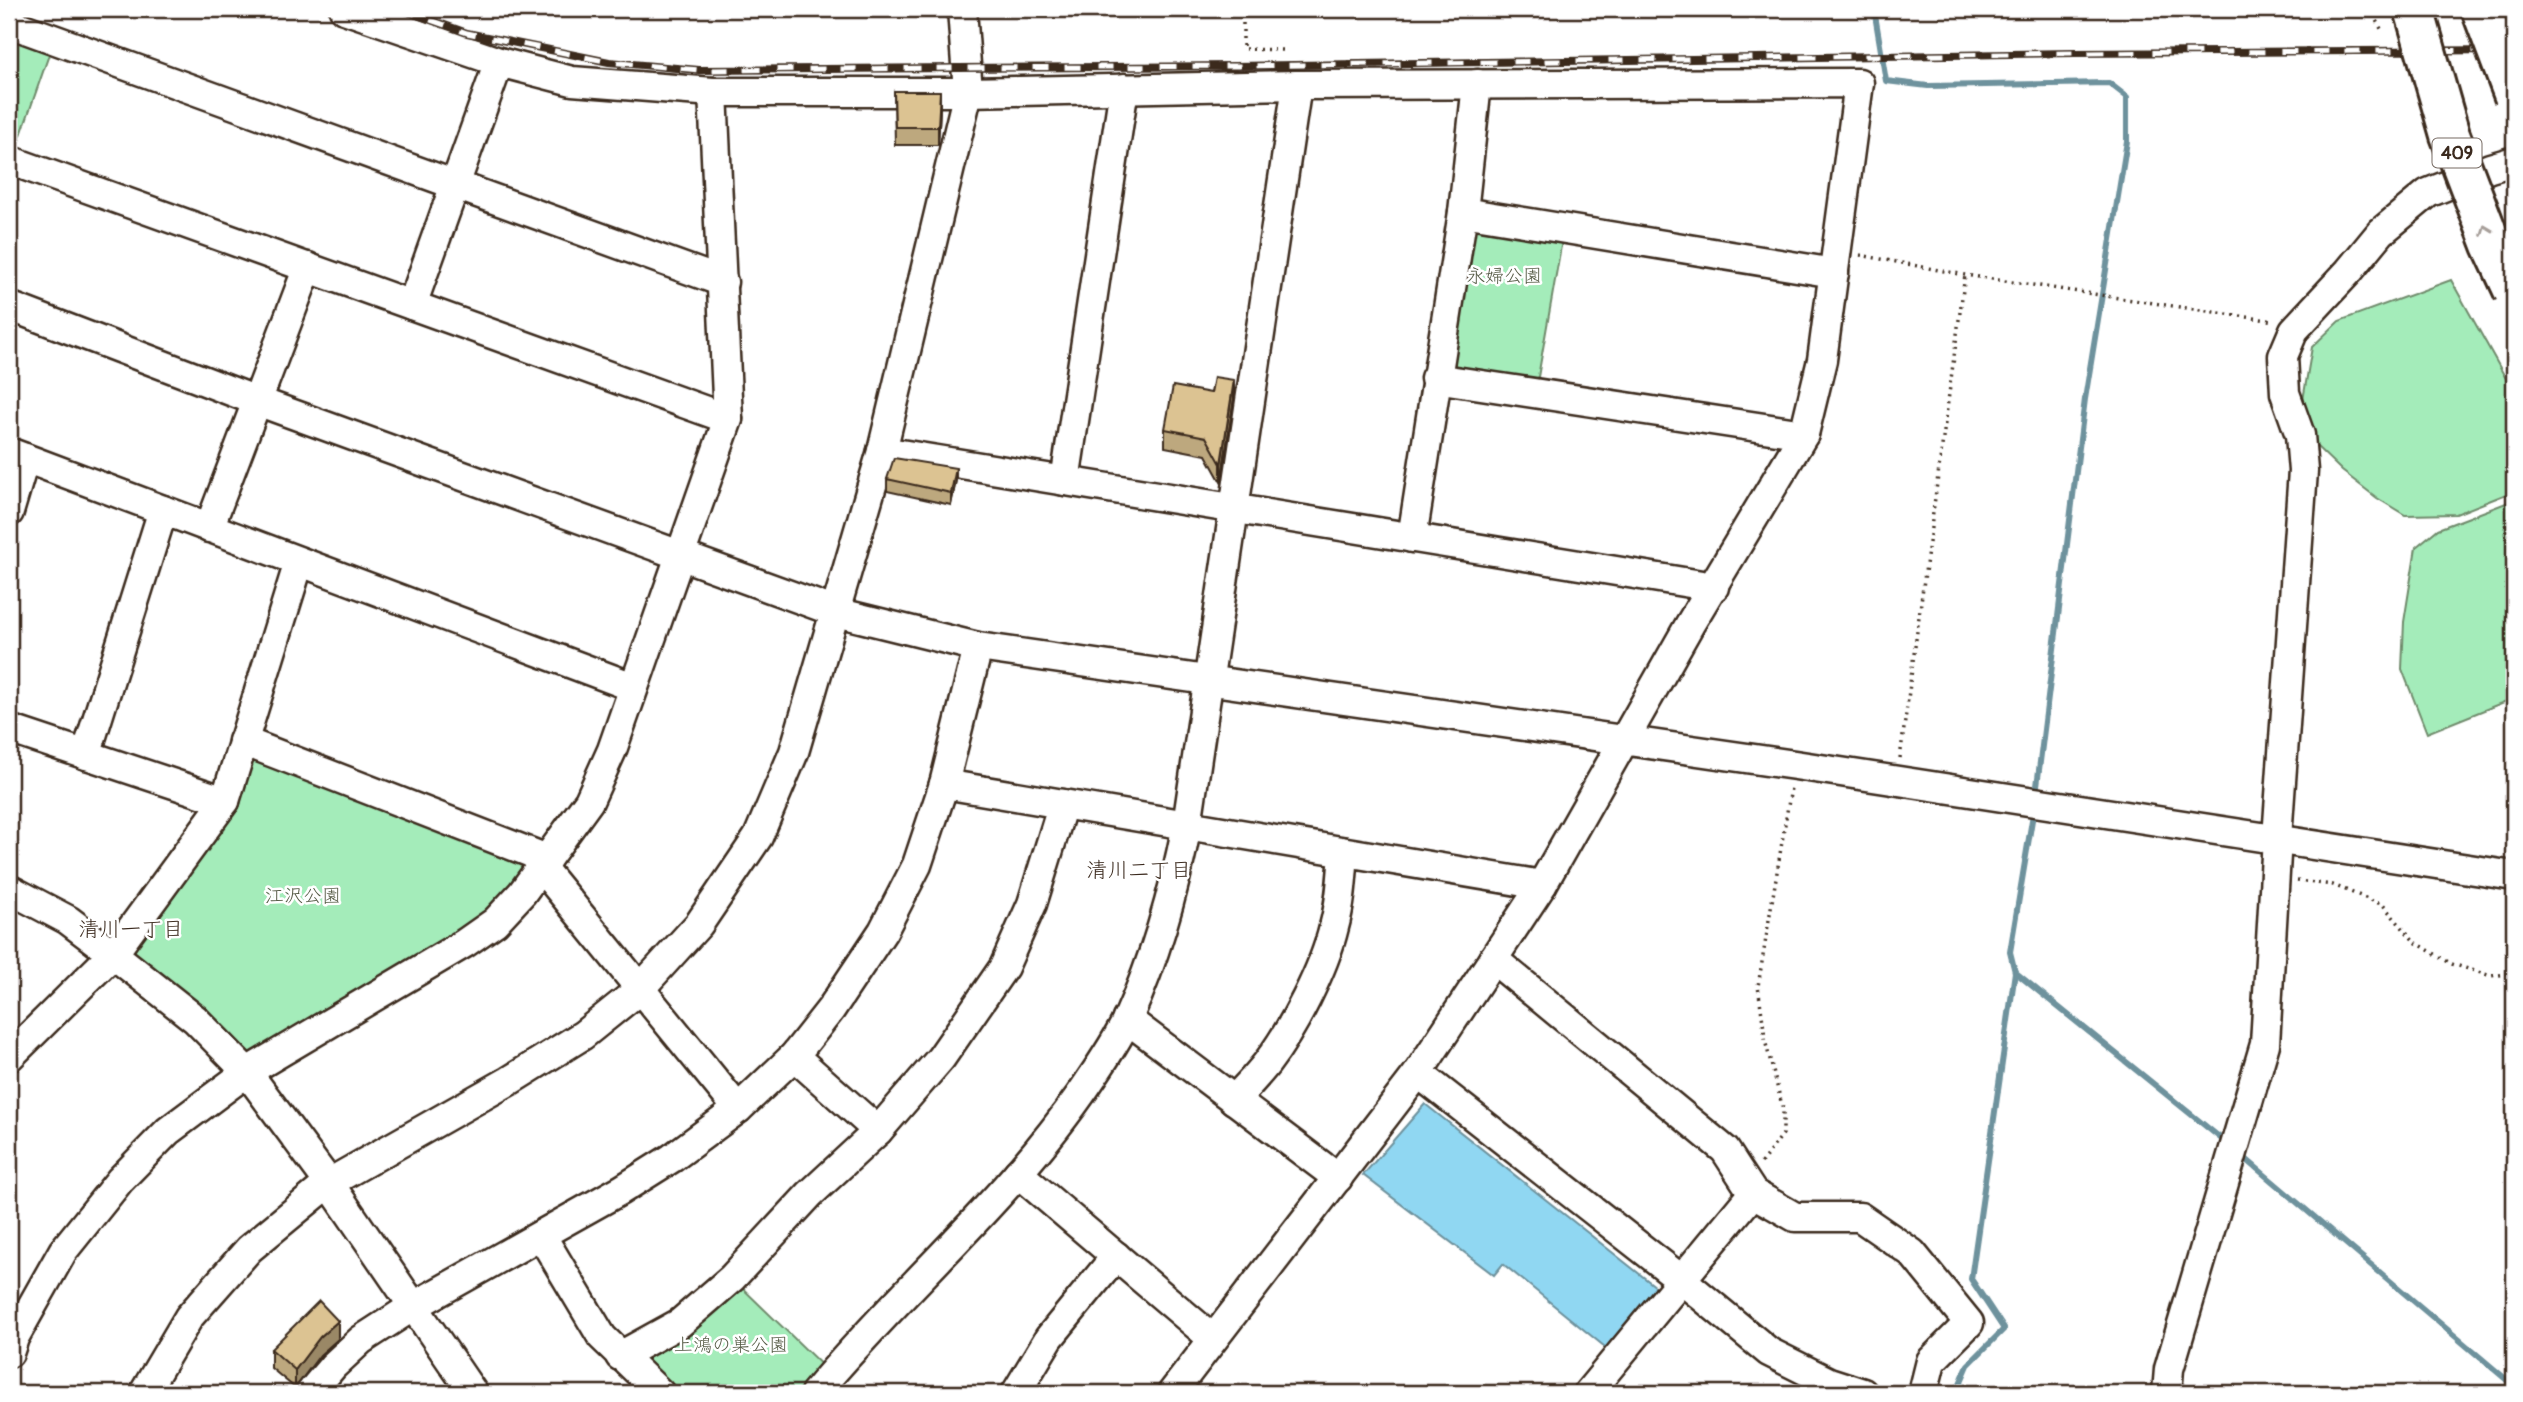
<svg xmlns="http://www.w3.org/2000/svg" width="2523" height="1402" font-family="Pangolin,'Klee One',sans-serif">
	<rect width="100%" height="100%" fill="#fff"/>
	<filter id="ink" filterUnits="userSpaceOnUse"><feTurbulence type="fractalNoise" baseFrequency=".0143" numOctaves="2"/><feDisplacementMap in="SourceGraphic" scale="14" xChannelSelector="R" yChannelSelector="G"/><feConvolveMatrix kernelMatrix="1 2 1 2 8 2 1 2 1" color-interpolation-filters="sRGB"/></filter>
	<g filter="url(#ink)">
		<!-- green -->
		<g fill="#a4ecba" stroke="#708b6c" stroke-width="2">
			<path d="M 9,23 L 54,40 L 12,161 L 9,160 Z"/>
			<path d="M 1463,212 L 1564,229 L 1535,394 L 1435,378 Z"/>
			<path d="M 2451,280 L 2514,393 L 2514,491 L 2456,514 L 2405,515 L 2377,498 L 2342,471 L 2314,444 L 2302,406 L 2312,347 L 2339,321 Z"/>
			<path d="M 2514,500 L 2514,698 L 2427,733 L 2402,669 L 2404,622 L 2416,547 L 2438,529 Z"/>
			<path d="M 243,741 L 541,867 L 495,922 L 247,1072 L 113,954 L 225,801 Z"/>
			<path d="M 732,1278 L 831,1374 L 815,1393 L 668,1393 L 620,1356 Z"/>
		</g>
		<!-- water -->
		<path fill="#90d7f2" stroke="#6e929d" stroke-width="2" d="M 1425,1104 L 1656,1287 L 1610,1351 L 1503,1264 L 1494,1275 L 1363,1175 Z"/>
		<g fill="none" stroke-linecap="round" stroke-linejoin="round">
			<!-- stream -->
			<g stroke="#6e929d" stroke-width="6">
				<path d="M 1874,9 L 1886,81 L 1928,86 L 2109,83 L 2127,97 L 2127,141 L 2085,399 L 2036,794"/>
				<path d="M 2015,972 L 2229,1145"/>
				<path d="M 2240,1154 L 2514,1386"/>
				<path d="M 1956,1393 L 1968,1365 L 2004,1329 L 1971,1279 L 2015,972 L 2010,952 L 2034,808"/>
			</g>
			<defs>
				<g id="minor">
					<path d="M 344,9 L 499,62 L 572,81 L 713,92 L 968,92 L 1297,85 L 1859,83 L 1822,360 L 1804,434 L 1690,624 L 1542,885 L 1418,1073 L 1172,1393"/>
					<path d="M 9,23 L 723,282"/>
					<path d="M 9,160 L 728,419"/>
					<path d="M 1463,212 L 1834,273"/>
					<path d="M 412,305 L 499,62"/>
					<path d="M 9,306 L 257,401 L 836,612 L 978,647 L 1795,765 L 2514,876"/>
					<path d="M 1435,378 L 1804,434"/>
					<path d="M 882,451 L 1714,587"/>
					<path d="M 9,452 L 633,687"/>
					<path d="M 1065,481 L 1124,88"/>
					<path d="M 9,512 L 25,458"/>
					<path d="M 209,528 L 308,267"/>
					<path d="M 1412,538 L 1463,212 L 1477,84"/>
					<path d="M 9,729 L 225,801"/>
					<path d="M 243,741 L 547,859"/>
					<path d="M 86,755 L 163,510"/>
					<path d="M 944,784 L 1542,885"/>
					<path d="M 541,867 L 738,1109"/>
					<path d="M 9,889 L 68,920 L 113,954 L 195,1019 L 247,1072 L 329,1183 L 473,1393"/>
					<path d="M 1493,959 L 1725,1150 L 1753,1193 L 1795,1217 L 1860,1217 L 1912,1253 L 1969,1323 L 1931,1361 L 1923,1393"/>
					<path d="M 1127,1019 L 1338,1178"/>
					<path d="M 794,1056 L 878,1131"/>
					<path d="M 9,1057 L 113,954 L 225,801 L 299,562"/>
					<path d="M 1418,1073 L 1682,1280 L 1769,1352 L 1829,1382 L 1863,1393"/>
					<path d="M 1234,1100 C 1245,1088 1257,1076 1267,1063 C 1293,1029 1324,969 1334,927 C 1341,902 1342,877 1344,852"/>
					<path d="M 1018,1173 L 1213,1339"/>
					<path d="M 541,1235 L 602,1337 L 660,1393"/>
					<path d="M 9,1353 L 14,1338 L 63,1251 L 120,1180 L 168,1131 L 247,1072 L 465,943 L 495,922 L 522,893 L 589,801 L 612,750 L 728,419 L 713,92"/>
					<path d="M 620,1356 L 680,1323 L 732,1278 L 810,1194 L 878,1131 L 941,1058 L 1004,967 L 1032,904 L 1063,804"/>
					<path d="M 144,1393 L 189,1317 L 249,1249 L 329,1183 L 509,1081 L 583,1035 L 639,990 L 699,924 L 758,837 L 794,752 L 882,451 L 968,92 L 962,9"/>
					<path d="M 310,1393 L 333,1366 L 361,1340 L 412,1307 L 621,1190 L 672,1158 L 738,1109 L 794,1056 L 831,1009 L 883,931 L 917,865 L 944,784 L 978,647"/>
					<path d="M 815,1393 C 900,1291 1003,1204 1080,1095 C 1097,1070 1115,1045 1128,1018 C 1156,956 1174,892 1187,825 L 1297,85"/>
					<path d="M 1016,1393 L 1049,1338 L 1116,1256"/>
					<path d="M 1588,1393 L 1753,1193"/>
					<path d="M 2167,1393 L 2169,1369 L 2265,1044 L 2277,838 L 2303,471 L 2300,435 L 2285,393 L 2283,356 L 2294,330 L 2349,271 L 2381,232 L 2428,193 L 2490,168 L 2514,161"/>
				</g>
			</defs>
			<!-- minor casing -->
			<use href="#minor" stroke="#3b2a1e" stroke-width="33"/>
			<!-- path -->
			<g stroke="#3b2a1e" stroke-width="3.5" stroke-dasharray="2 5" stroke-linecap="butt">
				<path d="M 1243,9 L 1243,49 L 1284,50"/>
				<path d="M 2369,9 L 2383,32"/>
				<path d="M 1860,255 L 1965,275 L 2274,321"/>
				<path d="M 1900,758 L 1965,275"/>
				<path d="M 2297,881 L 2333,885 L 2383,905 L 2415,942 L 2452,964 L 2491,976 L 2514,973"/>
				<path d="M 1761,1163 L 1783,1134 L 1783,1109 L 1766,1044 L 1758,986 L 1791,788"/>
			</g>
			<!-- minor -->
			<use href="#minor" stroke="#fff" stroke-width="28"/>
			<defs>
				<path id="rail" d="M 400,9 L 467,33 L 609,62 L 699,70 L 1234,66 L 2075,53 L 2514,50"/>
			</defs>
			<!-- rail casing -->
			<use href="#rail" stroke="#3b2a1e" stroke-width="8"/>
			<!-- rail -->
			<use href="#rail" stroke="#fff" stroke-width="5" stroke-dasharray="16" stroke-linecap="butt"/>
			<defs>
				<g id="highway-bridge">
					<path d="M 2414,9 L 2450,135 L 2492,245 L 2514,292"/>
					<path d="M 2481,9 L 2514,96"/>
				</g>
			</defs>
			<!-- highway-bridge casing -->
			<use href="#highway-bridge" stroke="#3b2a1e" stroke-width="44" stroke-linecap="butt"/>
			<!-- highway-bridge -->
			<use href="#highway-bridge" stroke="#fff" stroke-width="38"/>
		</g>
		<!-- wall -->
		<g fill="#bda87e" stroke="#3b2a1e" stroke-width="2">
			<path d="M 894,91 L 940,109 L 938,145 L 895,145 Z"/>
			<path d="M 1234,398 L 1221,482 L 1206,455 L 1165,447 L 1165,429 Z"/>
			<path d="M 887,479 L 956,480 L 951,505 L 887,491 Z"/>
			<path d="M 338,1339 L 320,1355 L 295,1388 L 271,1368 L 271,1349 Z"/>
		</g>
		<!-- shaded-wall -->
		<g fill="#9a8866" stroke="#3b2a1e" stroke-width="2">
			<path d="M 940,91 L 940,109 L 938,145 L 938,127 Z"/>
			<path d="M 1234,380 L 1234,398 L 1221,482 L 1221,464 Z"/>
			<path d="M 956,468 L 956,480 L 951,505 L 951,493 Z"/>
			<path d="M 338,1321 L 338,1339 L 320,1355 L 295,1388 L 295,1370 L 320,1337 Z"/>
		</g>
		<!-- building -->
		<g fill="#dcc392" stroke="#3b2a1e" stroke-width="2">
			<path d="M 894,91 L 940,91 L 938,127 L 895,127 Z"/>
			<path d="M 1214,377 L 1234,380 L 1221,464 L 1206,437 L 1165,429 L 1173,386 L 1211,393 Z"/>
			<path d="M 894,458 L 956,468 L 951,493 L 887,479 Z"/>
			<path d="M 319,1301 L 338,1321 L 320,1337 L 295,1370 L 271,1349 Z"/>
		</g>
		<!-- one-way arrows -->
		<defs><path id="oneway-chevron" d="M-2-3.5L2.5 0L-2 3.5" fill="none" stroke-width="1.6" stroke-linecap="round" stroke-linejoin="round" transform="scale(1.75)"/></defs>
		<use stroke="#a79f9a" href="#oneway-chevron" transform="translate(2486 230) rotate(-111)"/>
	</g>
	<g text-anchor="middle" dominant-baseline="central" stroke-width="5" stroke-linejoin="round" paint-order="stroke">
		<!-- shield labels -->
		<rect fill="#fff" stroke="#766a62" stroke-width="2" x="2432.5" y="138.5" width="49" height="29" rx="5"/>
		<g font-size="18" font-weight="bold" fill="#3b2a1e">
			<text x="2457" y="153">409</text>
		</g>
		<!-- park labels -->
		<g font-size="19" fill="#555a45" stroke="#fff">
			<text x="1504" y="276">永婦公園</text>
			<text x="303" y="896">江沢公園</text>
			<text x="731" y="1345">上鴻の巣公園</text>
		</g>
		<!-- neighbourhood labels -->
		<g font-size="21" fill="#3b2a1e" stroke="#fff">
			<text x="1139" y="870">清川二丁目</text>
			<text x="131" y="929">清川一丁目</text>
		</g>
	</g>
	<!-- margin -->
	<rect width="2523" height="1402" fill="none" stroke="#fff" stroke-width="35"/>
	<rect x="18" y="18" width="2488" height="1367" fill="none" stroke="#3b2a1e" stroke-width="2.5" filter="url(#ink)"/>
</svg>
